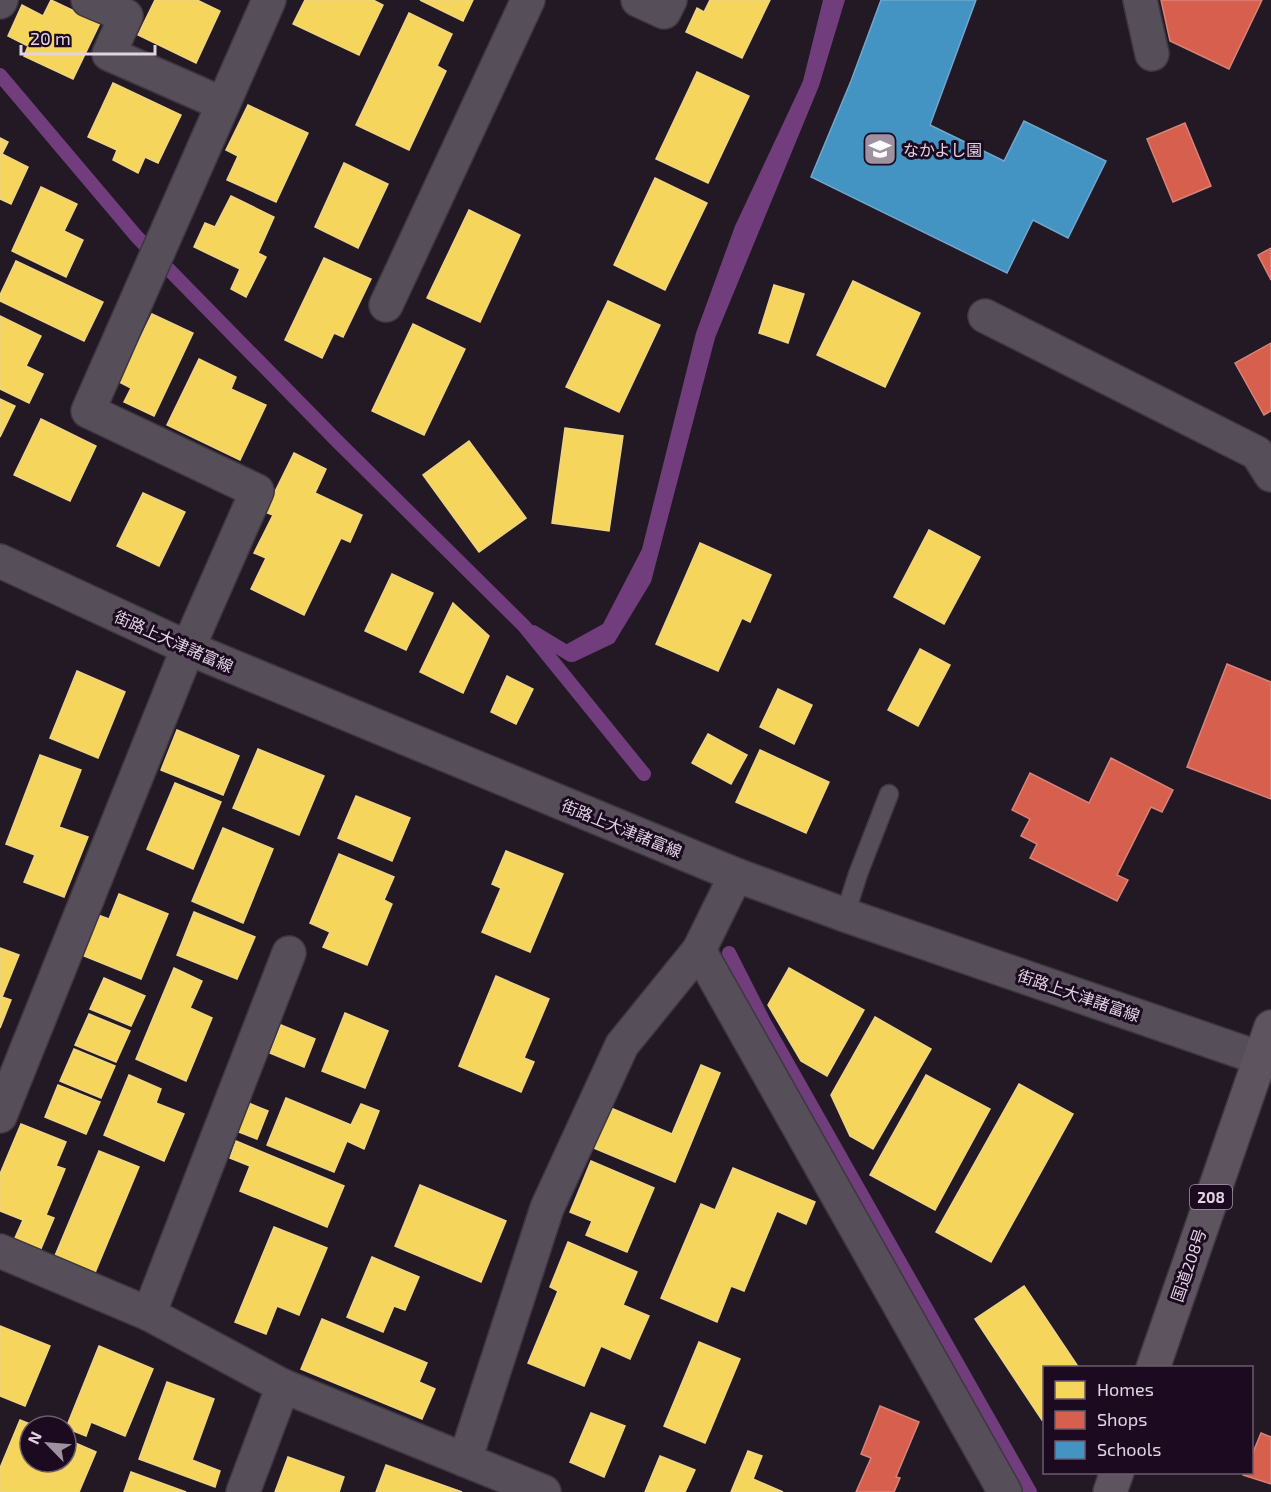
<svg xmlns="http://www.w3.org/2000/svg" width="1271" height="1492" font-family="'Exo 2','Noto Sans JP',sans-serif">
	<rect width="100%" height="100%" fill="#221925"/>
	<!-- water -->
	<path fill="#713d7c" d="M 823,0 L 845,0 L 819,86 L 715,338 L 651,582 L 614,643 L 574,662 L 565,645 L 603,624 L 642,549 L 696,333 L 735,226 L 803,81 Z"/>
	<!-- homes -->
	<g fill="#f6d55c" stroke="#efd484" stroke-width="1.5">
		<path d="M 51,0 L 100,23 L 73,79 L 24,56 L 28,46 L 8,36 L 22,5 L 43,16 Z"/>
		<path d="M 155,0 L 197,0 L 220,11 L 196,63 L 138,35 Z"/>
		<path d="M 305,0 L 373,0 L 383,5 L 359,55 L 293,24 Z"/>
		<path d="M 420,0 L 473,0 L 463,21 Z"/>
		<path d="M 710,0 L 770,0 L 742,58 L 686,32 L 697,8 L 704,12 Z"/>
		<path d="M 409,13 L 452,34 L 437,66 L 446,71 L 409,150 L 356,125 Z"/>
		<path d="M 697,72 L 749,96 L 708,183 L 656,159 Z"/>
		<path d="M 113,83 L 181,115 L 158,163 L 145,157 L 138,173 L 113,160 L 117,150 L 88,137 Z"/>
		<path d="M 248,105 L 308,133 L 276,202 L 227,180 L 238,156 L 226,150 Z"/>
		<path d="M 0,138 L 8,142 L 2,154 L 28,167 L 11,204 L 0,199 Z"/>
		<path d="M 344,163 L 388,184 L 358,248 L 315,227 Z"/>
		<path d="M 655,178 L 707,203 L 665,290 L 614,265 Z"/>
		<path d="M 41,187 L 77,204 L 64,231 L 83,240 L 66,277 L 12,251 Z"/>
		<path d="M 231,196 L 274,217 L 258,253 L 266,257 L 246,297 L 231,289 L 240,269 L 194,247 L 205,223 L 215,227 Z"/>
		<path d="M 469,210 L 520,235 L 480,322 L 427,298 Z"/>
		<path d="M 324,258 L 371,279 L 343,337 L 334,333 L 322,358 L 285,340 Z"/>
		<path d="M 16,261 L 103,302 L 84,341 L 0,301 L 0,295 Z"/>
		<path d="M 853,281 L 920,313 L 885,387 L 817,355 Z"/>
		<path d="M 774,285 L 804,294 L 788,343 L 759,333 Z"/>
		<path d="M 608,301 L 660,325 L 619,412 L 566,387 Z"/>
		<path d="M 152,314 L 193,333 L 154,416 L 124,402 L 131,388 L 119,382 Z"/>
		<path d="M 0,316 L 41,336 L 26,366 L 43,374 L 29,403 L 0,389 Z"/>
		<path d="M 413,324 L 465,349 L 424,435 L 372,411 Z"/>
		<path d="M 199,359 L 236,377 L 231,389 L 266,405 L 240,460 L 167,425 Z"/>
		<path d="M 0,399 L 15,406 L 0,437 Z"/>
		<path d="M 41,419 L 96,446 L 70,501 L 14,475 Z"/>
		<path d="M 565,428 L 623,436 L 609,531 L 552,523 Z"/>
		<path d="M 469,441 L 526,518 L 479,552 L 423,475 Z"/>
		<path d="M 294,453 L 326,469 L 315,493 L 362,515 L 350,542 L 341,538 L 304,615 L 251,589 L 266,558 L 254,553 L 273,515 L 265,512 Z"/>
		<path d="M 143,493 L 185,512 L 159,566 L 117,546 Z"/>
		<path d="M 929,530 L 980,557 L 944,624 L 894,597 Z"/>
		<path d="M 700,543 L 771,575 L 750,622 L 742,618 L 718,671 L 656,644 Z"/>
		<path d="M 392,574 L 433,593 L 406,650 L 365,631 Z"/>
		<path d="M 453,603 L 489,636 L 463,693 L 420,672 Z"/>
		<path d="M 920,649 L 950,665 L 918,726 L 888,710 Z"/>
		<path d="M 77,671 L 125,692 L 98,758 L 50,738 Z"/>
		<path d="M 507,676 L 533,689 L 516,724 L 491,712 Z"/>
		<path d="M 778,689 L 812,705 L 794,744 L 760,727 Z"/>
		<path d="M 177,730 L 239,756 L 223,795 L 161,770 Z"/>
		<path d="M 708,734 L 747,755 L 731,784 L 692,763 Z"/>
		<path d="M 258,749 L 324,776 L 299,835 L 233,808 Z"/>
		<path d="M 760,750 L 829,782 L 806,833 L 736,802 Z"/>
		<path d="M 40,755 L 81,770 L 59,827 L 88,837 L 64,897 L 24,882 L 35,855 L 6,844 Z"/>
		<path d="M 175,783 L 221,802 L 193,869 L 147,849 Z"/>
		<path d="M 356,796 L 410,818 L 392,861 L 338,838 Z"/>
		<path d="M 223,828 L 273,849 L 243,923 L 192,901 Z"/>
		<path d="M 506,851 L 563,874 L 530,952 L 482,932 L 501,888 L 492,884 Z"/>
		<path d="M 339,854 L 394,877 L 384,900 L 392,904 L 367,965 L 323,947 L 330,932 L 310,923 Z"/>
		<path d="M 119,894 L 168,914 L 141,979 L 82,955 L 98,915 L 109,919 Z"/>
		<path d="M 194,912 L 255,937 L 237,979 L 177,955 Z"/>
		<path d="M 0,948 L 19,955 L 2,997 L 11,1000 L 0,1028 Z"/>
		<path d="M 174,968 L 202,981 L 190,1008 L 212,1018 L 186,1081 L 136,1059 Z"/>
		<path d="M 789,968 L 864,1010 L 827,1076 L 801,1061 L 768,1005 Z"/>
		<path d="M 496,976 L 549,999 L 524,1058 L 534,1062 L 521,1092 L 459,1066 Z"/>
		<path d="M 104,978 L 145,996 L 131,1026 L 90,1009 Z"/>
		<path d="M 345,1013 L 388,1031 L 365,1088 L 322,1071 Z"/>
		<path d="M 89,1014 L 130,1031 L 116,1062 L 75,1045 Z"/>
		<path d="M 875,1017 L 931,1049 L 873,1149 L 850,1136 L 831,1095 Z"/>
		<path d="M 281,1025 L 315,1039 L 304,1067 L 270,1053 Z"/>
		<path d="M 74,1049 L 115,1066 L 101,1098 L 60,1081 Z"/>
		<path d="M 701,1065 L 720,1073 L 675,1182 L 594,1148 L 611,1108 L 672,1134 Z"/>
		<path d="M 129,1075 L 161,1089 L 156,1103 L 184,1114 L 164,1161 L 104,1135 Z"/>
		<path d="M 926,1075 L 990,1109 L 935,1210 L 870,1175 Z"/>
		<path d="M 1019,1084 L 1073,1114 L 991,1262 L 936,1232 Z"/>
		<path d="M 58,1085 L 100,1102 L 86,1134 L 45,1117 Z"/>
		<path d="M 286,1098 L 351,1125 L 361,1104 L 379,1111 L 364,1149 L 347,1141 L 334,1172 L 267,1145 Z"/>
		<path d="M 246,1102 L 268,1111 L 257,1139 L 234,1130 Z"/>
		<path d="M 21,1124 L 66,1142 L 56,1166 L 65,1169 L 46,1215 L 54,1218 L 40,1251 L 14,1240 L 23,1220 L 0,1211 L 0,1174 Z"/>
		<path d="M 236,1141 L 344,1186 L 327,1227 L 240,1191 L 250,1166 L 230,1158 Z"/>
		<path d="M 99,1151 L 139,1167 L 94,1275 L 54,1258 Z"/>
		<path d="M 591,1161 L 654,1188 L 627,1252 L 586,1235 L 592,1221 L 570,1212 Z"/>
		<path d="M 733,1168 L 815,1202 L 806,1224 L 777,1211 L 744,1291 L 731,1286 L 717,1322 L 661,1298 L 701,1204 L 715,1210 Z"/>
		<path d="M 420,1185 L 506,1221 L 481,1282 L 395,1246 Z"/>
		<path d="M 274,1227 L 327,1248 L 299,1315 L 277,1306 L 266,1334 L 235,1322 Z"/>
		<path d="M 568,1242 L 637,1272 L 623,1305 L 649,1316 L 630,1359 L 601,1346 L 584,1386 L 528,1363 L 558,1291 L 550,1287 Z"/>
		<path d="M 372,1257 L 419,1277 L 405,1310 L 394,1306 L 383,1332 L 347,1317 Z"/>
		<path d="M 1024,1286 L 1079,1368 L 1044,1368 L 1044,1418 L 1042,1420 L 975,1319 Z"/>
		<path d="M 322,1319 L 427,1363 L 419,1382 L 435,1389 L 422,1419 L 301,1369 Z"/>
		<path d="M 0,1326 L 50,1346 L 25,1406 L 0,1396 Z"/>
		<path d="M 699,1342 L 740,1359 L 705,1443 L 664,1426 Z"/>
		<path d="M 99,1346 L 153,1369 L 125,1436 L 91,1422 L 86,1436 L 66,1428 Z"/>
		<path d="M 167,1382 L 214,1399 L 192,1460 L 220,1471 L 215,1487 L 139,1459 Z"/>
		<path d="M 591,1413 L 625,1426 L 604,1477 L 570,1462 Z"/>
		<path d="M 20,1420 L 35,1426 L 30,1426 L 30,1462 L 66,1462 L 66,1439 L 96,1452 L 79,1492 L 0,1492 L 0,1468 Z"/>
		<path d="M 748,1451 L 762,1456 L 753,1479 L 783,1492 L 731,1492 Z"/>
		<path d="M 660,1456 L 695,1470 L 685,1492 L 645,1492 Z"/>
		<path d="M 288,1457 L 344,1477 L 339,1492 L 275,1492 Z"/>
		<path d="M 386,1465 L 462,1492 L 376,1492 Z"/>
		<path d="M 131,1472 L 186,1492 L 124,1492 Z"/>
	</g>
	<!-- shops -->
	<g fill="#d6604d" stroke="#d9827a" stroke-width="1.5">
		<path d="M 1161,0 L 1262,0 L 1229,69 L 1170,41 Z"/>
		<path d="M 1185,123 L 1211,186 L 1173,202 L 1147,139 Z"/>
		<path d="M 1271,248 L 1271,280 L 1258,255 Z"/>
		<path d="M 1271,343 L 1271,411 L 1264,415 L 1235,363 Z"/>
		<path d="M 1227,664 L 1271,682 L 1271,799 L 1187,767 Z"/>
		<path d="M 1111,758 L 1173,790 L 1162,812 L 1151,807 L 1117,875 L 1128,880 L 1117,901 L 1030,858 L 1037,844 L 1021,836 L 1030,819 L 1012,810 L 1030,773 L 1089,803 Z"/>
		<path d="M 880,1406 L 919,1422 L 896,1477 L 900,1478 L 894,1492 L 856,1492 L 871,1458 L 861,1454 Z"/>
		<path d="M 1261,1433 L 1271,1437 L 1271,1484 L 1243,1475 L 1244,1472 L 1252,1472 L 1252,1455 Z"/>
	</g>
	<!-- schools -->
	<path fill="#4393c3" stroke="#72a6cc" stroke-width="1.5" d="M 881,0 L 976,0 L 930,125 L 1004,161 L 1024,121 L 1106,161 L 1068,238 L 1033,220 L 1007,273 L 811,177 L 851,81 Z"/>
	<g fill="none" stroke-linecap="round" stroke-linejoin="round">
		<!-- stream -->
		<g stroke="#713d7c" stroke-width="14">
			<path d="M 0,75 L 137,237 L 337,441 L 524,626 L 644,774"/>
			<path d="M 533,632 L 571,655 L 586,647"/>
			<path d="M 729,953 L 764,1022 L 1030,1492"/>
		</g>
		<defs>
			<path id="service" d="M 845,915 L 858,874 L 889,794"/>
			<g id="minor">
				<path d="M 88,0 L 126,16 L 109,54 L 223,104"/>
				<path d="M 638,0 L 664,12 L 670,0"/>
				<path d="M 1140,0 L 1152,54"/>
				<path d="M 0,2 L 1,0"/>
				<path d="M 386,305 L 528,0"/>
				<path d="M 985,316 L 1257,453 L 1271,475"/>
				<path d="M 699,950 L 1005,1492"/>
				<path d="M 0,1116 L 188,648 L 257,491 L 88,411 L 269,0"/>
				<path d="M 0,1251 L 149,1314 L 283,1386 L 544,1492"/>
				<path d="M 149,1314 L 289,953"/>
				<path d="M 465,1460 L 547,1208 L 622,1045 L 699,950 L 736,875"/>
				<path d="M 243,1492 L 283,1386"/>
			</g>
			<path id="tertiary" d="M 0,561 L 188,648 L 736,875 L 845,915 L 1271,1062"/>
			<g id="trunk">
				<path d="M 1153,1368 L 1271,1027"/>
				<path d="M 1110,1492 L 1117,1472"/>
			</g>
		</defs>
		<!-- service casing -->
		<use href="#service" stroke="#3e3640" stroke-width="21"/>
		<!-- minor casing -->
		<use href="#minor" stroke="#3e3640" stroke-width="36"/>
		<!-- tertiary casing -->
		<use href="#tertiary" stroke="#3e3640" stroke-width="36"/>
		<!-- trunk casing -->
		<use href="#trunk" stroke="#3e3640" stroke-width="36"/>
		<!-- service -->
		<use href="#service" stroke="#564e58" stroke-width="18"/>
		<!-- minor -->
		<use href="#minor" stroke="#564e58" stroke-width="33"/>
		<!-- tertiary -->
		<use href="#tertiary" stroke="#564e58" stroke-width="33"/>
		<!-- trunk -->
		<use href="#trunk" stroke="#5e5460" stroke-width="33"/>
	</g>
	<!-- icons -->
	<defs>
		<symbol id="school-square" viewBox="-11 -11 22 22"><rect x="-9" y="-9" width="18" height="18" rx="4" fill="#9e92a0" stroke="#1c0b20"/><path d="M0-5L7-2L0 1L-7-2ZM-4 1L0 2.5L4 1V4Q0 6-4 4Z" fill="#fff"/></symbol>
	</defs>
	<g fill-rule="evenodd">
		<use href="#school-square" x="861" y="130" width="38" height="38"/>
	</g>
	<g text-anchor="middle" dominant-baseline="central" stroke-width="6" stroke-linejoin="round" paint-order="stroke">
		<!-- shield labels -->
		<rect fill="#1c0b20" stroke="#a597a8" stroke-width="1.5" x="1190" y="1185" width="42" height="24" rx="4.5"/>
		<g font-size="15" font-weight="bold" fill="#e0d3e2">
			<text x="1211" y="1197">208</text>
		</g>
		<!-- poi labels -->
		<g font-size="16" fill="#e0d3e2" stroke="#1c0b20" text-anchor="start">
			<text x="903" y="149">なかよし園</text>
		</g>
		<!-- street labels -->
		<g font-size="16" fill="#e0d3e2" stroke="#1c0b20">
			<text transform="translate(174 641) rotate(24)">街路上大津諸富線</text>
			<text transform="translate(622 828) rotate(22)">街路上大津諸富線</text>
			<text transform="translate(1079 995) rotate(19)">街路上大津諸富線</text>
			<text transform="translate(1188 1265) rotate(-71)">国道208号</text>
		</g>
	</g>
	<!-- legend -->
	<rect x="1043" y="1366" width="210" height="108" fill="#1c0b20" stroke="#6a5b6e" stroke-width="1.5"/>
	<rect x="1055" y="1381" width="30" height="18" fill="#f6d55c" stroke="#6a5b6e" stroke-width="1.5"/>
	<text x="1097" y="1396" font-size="18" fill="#e0d3e2">Homes</text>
	<rect x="1055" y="1411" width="30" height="18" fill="#d6604d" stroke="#6a5b6e" stroke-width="1.5"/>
	<text x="1097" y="1426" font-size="18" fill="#e0d3e2">Shops</text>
	<rect x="1055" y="1441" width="30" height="18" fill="#4393c3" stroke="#6a5b6e" stroke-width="1.5"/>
	<text x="1097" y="1456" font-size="18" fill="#e0d3e2">Schools</text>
	<!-- north arrow -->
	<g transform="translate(48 1444) rotate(295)"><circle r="28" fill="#1c0b20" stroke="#6a5b6e" stroke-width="1.5"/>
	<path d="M0-4.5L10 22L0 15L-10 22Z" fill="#9e92a0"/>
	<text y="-9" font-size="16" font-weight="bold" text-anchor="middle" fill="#e0d3e2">N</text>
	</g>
	<!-- scale -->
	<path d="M21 45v9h134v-9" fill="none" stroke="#e0d3e2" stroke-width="3"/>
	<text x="30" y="45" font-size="18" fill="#e0d3e2" stroke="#1c0b20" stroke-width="4.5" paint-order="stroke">20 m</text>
</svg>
